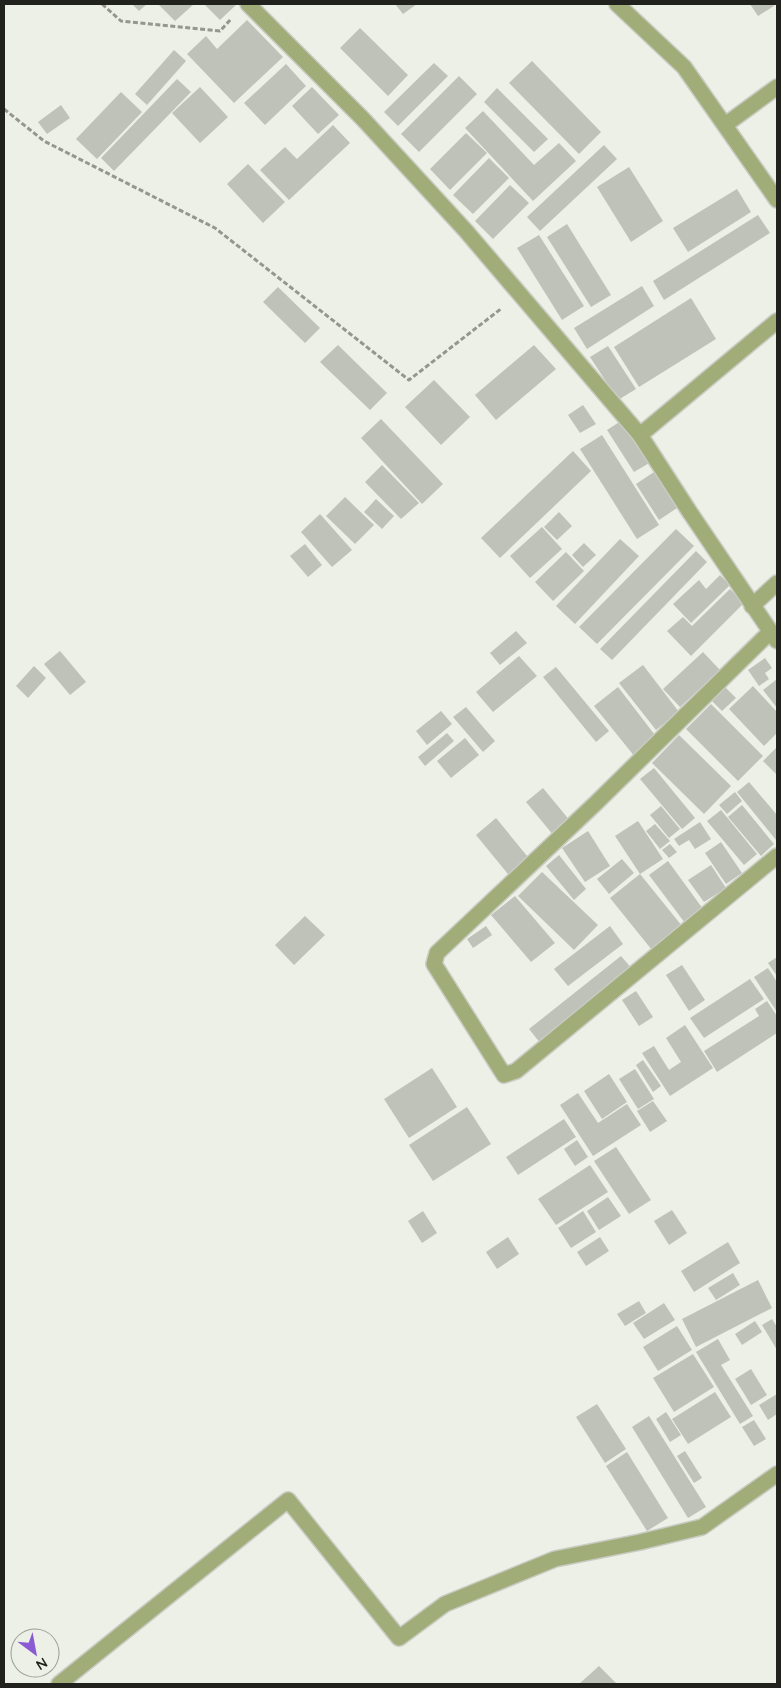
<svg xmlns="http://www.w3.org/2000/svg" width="781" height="1688" font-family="Quicksand,sans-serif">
	<rect width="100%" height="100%" fill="#edf0e6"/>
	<!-- building -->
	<g fill="#bfc2b9">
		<path d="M 132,4 L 147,4 L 139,11 Z"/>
		<path d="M 158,4 L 194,4 L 175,21 Z"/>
		<path d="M 204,4 L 237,4 L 220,20 Z"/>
		<path d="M 395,4 L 417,4 L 403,14 Z"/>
		<path d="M 750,4 L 773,4 L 774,6 L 758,16 Z"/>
		<path d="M 247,20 L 283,57 L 234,103 L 187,54 L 206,36 L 217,49 Z"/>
		<path d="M 360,28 L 408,75 L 388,96 L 340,48 Z"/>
		<path d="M 174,50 L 186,61 L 147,105 L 135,94 Z"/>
		<path d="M 532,61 L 601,132 L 579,154 L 509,83 Z"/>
		<path d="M 434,63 L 448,76 L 398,126 L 384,112 Z"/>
		<path d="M 286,64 L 306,86 L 265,125 L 244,103 Z"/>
		<path d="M 459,76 L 477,94 L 419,152 L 401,134 Z"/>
		<path d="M 177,79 L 191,92 L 114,171 L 101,158 Z"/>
		<path d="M 200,87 L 228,117 L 200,143 L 172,113 Z"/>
		<path d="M 312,87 L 339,115 L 318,134 L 292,106 Z"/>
		<path d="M 497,88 L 548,139 L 534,152 L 484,102 Z"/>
		<path d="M 121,92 L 142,112 L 97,159 L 76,139 Z"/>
		<path d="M 61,105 L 70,118 L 47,134 L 38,122 Z"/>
		<path d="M 483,111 L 534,165 L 559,143 L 576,161 L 533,201 L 465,128 Z"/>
		<path d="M 333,125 L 350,143 L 289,200 L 260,170 L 285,147 L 297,159 Z"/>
		<path d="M 466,133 L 487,153 L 450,190 L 430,169 Z"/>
		<path d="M 604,145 L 617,159 L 540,231 L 527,217 Z"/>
		<path d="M 489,158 L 509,178 L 473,214 L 453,195 Z"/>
		<path d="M 248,164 L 285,202 L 263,223 L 227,184 Z"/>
		<path d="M 629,167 L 663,221 L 631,242 L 597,187 Z"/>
		<path d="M 510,185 L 529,203 L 493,239 L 475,221 Z"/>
		<path d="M 737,189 L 751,212 L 688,252 L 673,228 Z"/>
		<path d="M 758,215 L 770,233 L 664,300 L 653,281 Z"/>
		<path d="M 567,224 L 611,295 L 591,307 L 547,237 Z"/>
		<path d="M 539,235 L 584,306 L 562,320 L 517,248 Z"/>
		<path d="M 642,286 L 654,306 L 587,349 L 574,328 Z"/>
		<path d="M 278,287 L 320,328 L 305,343 L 263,302 Z"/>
		<path d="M 691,298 L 716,339 L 639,387 L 614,347 Z"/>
		<path d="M 338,345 L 387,393 L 370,410 L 320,362 Z"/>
		<path d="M 534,345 L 556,369 L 496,420 L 475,395 Z"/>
		<path d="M 608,346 L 636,389 L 618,400 L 590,357 Z"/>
		<path d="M 434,380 L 470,417 L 441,445 L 405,407 Z"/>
		<path d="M 583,405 L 596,424 L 580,433 L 568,415 Z"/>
		<path d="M 381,419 L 443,484 L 422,504 L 361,438 Z"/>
		<path d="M 624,419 L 651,462 L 634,472 L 607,430 Z"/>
		<path d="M 602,435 L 659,525 L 637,539 L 580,449 Z"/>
		<path d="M 573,451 L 591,471 L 500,558 L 481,538 Z"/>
		<path d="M 382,465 L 419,503 L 401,519 L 365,482 Z"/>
		<path d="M 654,472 L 677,508 L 659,520 L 636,484 Z"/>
		<path d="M 345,497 L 374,525 L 355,544 L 326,516 Z"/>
		<path d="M 376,499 L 394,516 L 382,529 L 364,512 Z"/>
		<path d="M 559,512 L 572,526 L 557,540 L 544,527 Z"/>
		<path d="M 320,514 L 352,550 L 332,567 L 301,532 Z"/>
		<path d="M 542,527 L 562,549 L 530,578 L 510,556 Z"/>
		<path d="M 676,529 L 694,546 L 597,644 L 579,627 Z"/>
		<path d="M 620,539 L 639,556 L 575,624 L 556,606 Z"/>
		<path d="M 584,543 L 596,555 L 583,567 L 572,555 Z"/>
		<path d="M 305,544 L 322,565 L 308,577 L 290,556 Z"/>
		<path d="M 696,551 L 707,562 L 612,660 L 600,649 Z"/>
		<path d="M 566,552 L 584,571 L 553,601 L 535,582 Z"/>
		<path d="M 720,575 L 730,585 L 691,623 L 673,604 L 699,580 L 706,589 Z"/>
		<path d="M 730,589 L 744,603 L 691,656 L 667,631 L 683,617 L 692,626 Z"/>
		<path d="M 516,631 L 527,643 L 500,665 L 490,653 Z"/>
		<path d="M 60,651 L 86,682 L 70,695 L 44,664 Z"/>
		<path d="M 703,652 L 720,670 L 680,707 L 663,689 Z"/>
		<path d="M 519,656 L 537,676 L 493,712 L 476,692 Z"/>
		<path d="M 765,658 L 772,668 L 765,673 L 769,679 L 759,686 L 748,670 Z"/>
		<path d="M 643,665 L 679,712 L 656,730 L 619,683 Z"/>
		<path d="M 34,666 L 46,678 L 28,698 L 16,686 Z"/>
		<path d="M 556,667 L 609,731 L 596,742 L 543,677 Z"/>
		<path d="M 777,679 L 777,708 L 763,690 Z"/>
		<path d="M 723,685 L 736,698 L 722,711 L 709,698 Z"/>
		<path d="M 753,686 L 777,712 L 777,733 L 764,746 L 729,709 Z"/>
		<path d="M 618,687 L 658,739 L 635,757 L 594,706 Z"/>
		<path d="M 711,704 L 763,756 L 738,781 L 686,729 Z"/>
		<path d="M 466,707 L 495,741 L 483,752 L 453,717 Z"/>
		<path d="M 441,711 L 452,724 L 427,745 L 416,731 Z"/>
		<path d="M 447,733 L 454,741 L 425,766 L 418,757 Z"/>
		<path d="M 679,735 L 731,786 L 704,814 L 652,763 Z"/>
		<path d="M 465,738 L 479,755 L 451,778 L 437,761 Z"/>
		<path d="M 777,747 L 777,775 L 763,761 Z"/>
		<path d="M 654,768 L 695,818 L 682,829 L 640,779 Z"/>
		<path d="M 749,782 L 777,815 L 776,840 L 737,792 Z"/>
		<path d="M 543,788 L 571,822 L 554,836 L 526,802 Z"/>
		<path d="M 735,792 L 742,801 L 727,814 L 719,805 Z"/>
		<path d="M 742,805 L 774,844 L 761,856 L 728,817 Z"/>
		<path d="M 661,806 L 680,829 L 669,838 L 650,815 Z"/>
		<path d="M 721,810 L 757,854 L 744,865 L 707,821 Z"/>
		<path d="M 496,818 L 532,862 L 512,879 L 476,835 Z"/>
		<path d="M 638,821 L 663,859 L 640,874 L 615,836 Z"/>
		<path d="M 700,822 L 711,839 L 695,849 L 689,840 L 679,846 L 674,839 Z"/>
		<path d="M 655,824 L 670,841 L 660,849 L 646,831 Z"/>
		<path d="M 588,831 L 610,866 L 585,882 L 562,848 Z"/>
		<path d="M 721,842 L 742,873 L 726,884 L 705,853 Z"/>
		<path d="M 670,844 L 677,852 L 669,858 L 662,850 Z"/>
		<path d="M 559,855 L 586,889 L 574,900 L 546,866 Z"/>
		<path d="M 622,859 L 634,873 L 609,894 L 597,879 Z"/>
		<path d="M 668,861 L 703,909 L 685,923 L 649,875 Z"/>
		<path d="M 711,865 L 726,888 L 704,902 L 688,880 Z"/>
		<path d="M 542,872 L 598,925 L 574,950 L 518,896 Z"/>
		<path d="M 640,874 L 682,926 L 652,950 L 610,898 Z"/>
		<path d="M 515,896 L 555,943 L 531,962 L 491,915 Z"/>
		<path d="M 305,916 L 325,935 L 294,965 L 275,945 Z"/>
		<path d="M 486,926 L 492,935 L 473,948 L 467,939 Z"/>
		<path d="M 610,926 L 623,944 L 568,986 L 554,969 Z"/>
		<path d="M 621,956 L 633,970 L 541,1044 L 529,1029 Z"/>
		<path d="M 777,957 L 777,976 L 768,963 Z"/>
		<path d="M 682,965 L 705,1000 L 689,1011 L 666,975 Z"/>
		<path d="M 768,968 L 777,982 L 777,1012 L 754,977 Z"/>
		<path d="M 750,979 L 764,999 L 704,1038 L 690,1018 Z"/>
		<path d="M 636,991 L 653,1017 L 639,1026 L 622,1000 Z"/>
		<path d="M 767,1001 L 777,1016 L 777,1033 L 717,1072 L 704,1051 L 759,1016 L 755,1009 Z"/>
		<path d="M 685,1025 L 713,1068 L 670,1096 L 642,1053 L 654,1046 L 669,1070 L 681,1062 L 666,1038 Z"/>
		<path d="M 643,1060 L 661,1086 L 653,1092 L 636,1065 Z"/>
		<path d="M 432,1068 L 457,1107 L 409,1138 L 384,1099 Z"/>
		<path d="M 635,1069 L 654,1099 L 638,1109 L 619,1079 Z"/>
		<path d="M 609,1074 L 627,1102 L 602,1119 L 584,1091 Z"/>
		<path d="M 578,1093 L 598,1123 L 627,1104 L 641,1125 L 593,1156 L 560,1105 Z"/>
		<path d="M 653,1101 L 667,1121 L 650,1132 L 637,1111 Z"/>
		<path d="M 467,1107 L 491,1144 L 433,1181 L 409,1145 Z"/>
		<path d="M 564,1119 L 576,1137 L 518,1175 L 506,1157 Z"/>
		<path d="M 577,1140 L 588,1157 L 575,1166 L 564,1149 Z"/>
		<path d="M 616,1147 L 651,1200 L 629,1214 L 594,1161 Z"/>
		<path d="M 590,1165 L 608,1192 L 556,1225 L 538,1199 Z"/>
		<path d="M 608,1197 L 621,1216 L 599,1230 L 587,1211 Z"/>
		<path d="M 672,1210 L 687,1233 L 669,1245 L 654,1221 Z"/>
		<path d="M 423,1211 L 437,1233 L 422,1243 L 408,1221 Z"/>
		<path d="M 583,1211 L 596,1232 L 571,1248 L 558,1228 Z"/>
		<path d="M 508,1237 L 519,1254 L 497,1269 L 486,1252 Z"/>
		<path d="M 600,1237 L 609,1251 L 586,1266 L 577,1252 Z"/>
		<path d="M 728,1242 L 740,1263 L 694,1292 L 681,1271 Z"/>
		<path d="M 733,1273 L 740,1285 L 716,1300 L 708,1288 Z"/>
		<path d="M 758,1280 L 772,1308 L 696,1347 L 682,1319 Z"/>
		<path d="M 639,1301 L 646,1313 L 625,1326 L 617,1314 Z"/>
		<path d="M 664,1303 L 675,1320 L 644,1339 L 633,1323 Z"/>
		<path d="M 772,1319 L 777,1327 L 777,1350 L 762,1325 Z"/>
		<path d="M 755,1321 L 762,1332 L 742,1345 L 735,1334 Z"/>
		<path d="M 677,1326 L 692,1350 L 658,1371 L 643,1347 Z"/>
		<path d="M 718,1339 L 730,1360 L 721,1365 L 753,1416 L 740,1424 L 696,1352 Z"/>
		<path d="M 693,1354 L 714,1387 L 674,1412 L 653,1378 Z"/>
		<path d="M 751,1369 L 767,1395 L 751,1405 L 735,1379 Z"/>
		<path d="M 715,1392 L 731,1417 L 688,1444 L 672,1419 Z"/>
		<path d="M 777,1394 L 777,1414 L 768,1420 L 759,1405 Z"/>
		<path d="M 597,1404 L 626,1449 L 605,1463 L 576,1417 Z"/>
		<path d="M 666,1412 L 681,1435 L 670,1442 L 656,1419 Z"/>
		<path d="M 649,1416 L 706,1507 L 688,1518 L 632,1427 Z"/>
		<path d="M 754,1420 L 766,1439 L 754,1446 L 742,1427 Z"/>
		<path d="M 685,1451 L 702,1478 L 694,1483 L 677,1456 Z"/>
		<path d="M 627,1452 L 668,1518 L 647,1531 L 606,1466 Z"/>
		<path d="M 599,1666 L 617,1684 L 579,1684 Z"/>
	</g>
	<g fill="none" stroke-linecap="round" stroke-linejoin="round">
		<defs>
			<g id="street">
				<path d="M 248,4 L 363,119 L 466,231 L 640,435 L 689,511 L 777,641"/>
				<path d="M 617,4 L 684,67 L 777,200"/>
				<path d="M 725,125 L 777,87"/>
				<path d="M 640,435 L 777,321"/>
				<path d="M 752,606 L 777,583"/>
				<path d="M 770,632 L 596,803 L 437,953 L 434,964 L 504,1075 L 516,1071 L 777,856"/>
				<path d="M 59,1684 L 288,1500 L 399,1638 L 445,1604 L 555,1559 L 640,1542 L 702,1527 L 777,1474"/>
			</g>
		</defs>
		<!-- street casing -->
		<use href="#street" stroke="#c8cbc2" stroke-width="18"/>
		<!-- path -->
		<g stroke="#94968f" stroke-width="3" stroke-dasharray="5 2.5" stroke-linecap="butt">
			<path d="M 102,4 L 121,21 L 220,31 L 231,19"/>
			<path d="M 4,109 L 44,141 L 215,228 L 409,380 L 502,308"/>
		</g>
		<!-- street -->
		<use href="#street" stroke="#a0ad78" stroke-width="15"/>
	</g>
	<!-- border -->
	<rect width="781" height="1688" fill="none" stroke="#21221e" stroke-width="10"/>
	<!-- north arrow -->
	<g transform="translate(35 1653) rotate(148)"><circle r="24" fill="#edf0e6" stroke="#9b9e96"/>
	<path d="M0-4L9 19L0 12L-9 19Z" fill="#8b5bd4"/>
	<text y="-8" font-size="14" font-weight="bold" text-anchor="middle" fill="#21221e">N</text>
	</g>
</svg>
